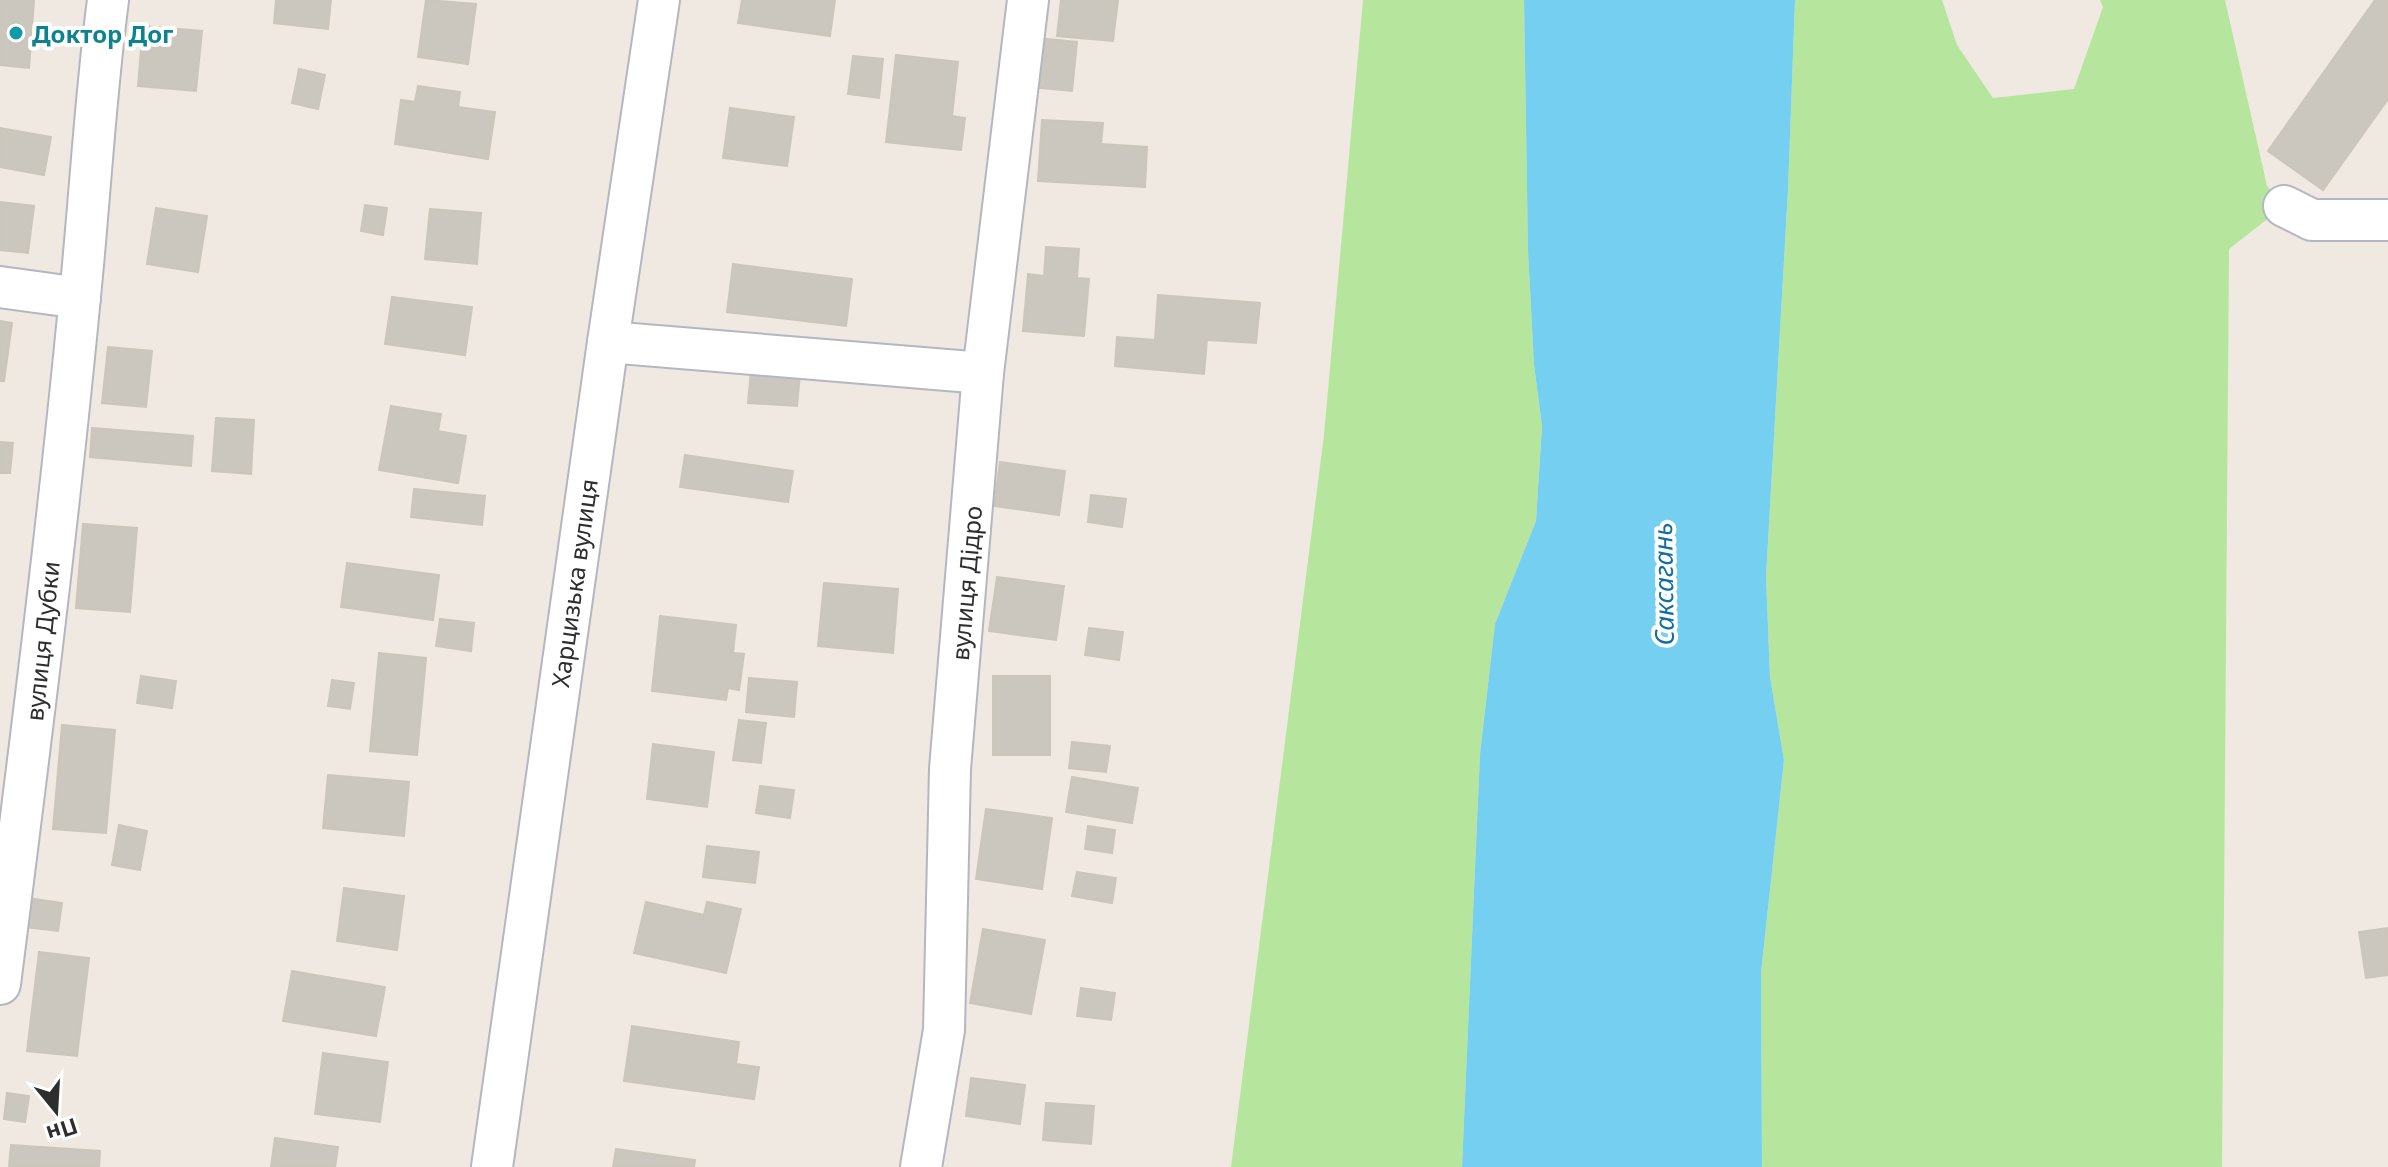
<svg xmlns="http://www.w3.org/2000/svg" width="2388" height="1167" font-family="'Noto Sans',sans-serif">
	<rect width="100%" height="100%" fill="#efe9e1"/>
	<!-- green -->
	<g fill="#b6e59e">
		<path d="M 1363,0 L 1524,0 L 1528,251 L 1534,365 L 1542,426 L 1536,521 L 1495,624 L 1480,754 L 1462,1167 L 1231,1167 L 1324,435 Z"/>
		<path d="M 1795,0 L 1942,0 L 1957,45 L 1993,98 L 2074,89 L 2103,7 L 2100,0 L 2225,0 L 2267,186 L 2284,206 L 2229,249 L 2222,1167 L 1762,1167 L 1761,973 L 1784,760 L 1770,677 L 1766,577 L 1788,190 Z"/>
	</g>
	<!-- water -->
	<path fill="#75cff0" d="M 1524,0 L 1795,0 L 1788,190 L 1766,577 L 1770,677 L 1784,760 L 1761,973 L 1762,1167 L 1462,1167 L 1480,754 L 1495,624 L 1536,521 L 1542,426 L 1534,365 L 1528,251 Z"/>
	<!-- building -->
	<g fill="#cbc7bf" stroke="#cbc5ba" stroke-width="2">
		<path d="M 0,0 L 34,0 L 29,68 L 0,65 Z"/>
		<path d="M 276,0 L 331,0 L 328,29 L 274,23 Z"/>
		<path d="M 426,0 L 476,4 L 468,64 L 418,57 Z"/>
		<path d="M 742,0 L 835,0 L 830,36 L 738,23 Z"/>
		<path d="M 1061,0 L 1118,0 L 1113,41 L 1057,36 Z"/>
		<path d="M 2375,0 L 2388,0 L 2388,99 L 2323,190 L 2268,151 Z"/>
		<path d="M 143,26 L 202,31 L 196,91 L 138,86 Z"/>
		<path d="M 1025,37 L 1077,42 L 1072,91 L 1020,86 Z"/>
		<path d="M 896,55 L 958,62 L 952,116 L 965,118 L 961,150 L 886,142 Z"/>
		<path d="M 853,56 L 883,59 L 879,98 L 848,94 Z"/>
		<path d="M 299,69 L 325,75 L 318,109 L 292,103 Z"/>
		<path d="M 418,86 L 460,92 L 458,107 L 495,112 L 488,159 L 395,144 L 401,100 L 415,102 Z"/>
		<path d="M 730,108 L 794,117 L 787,166 L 723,158 Z"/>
		<path d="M 1042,120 L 1103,123 L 1101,144 L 1147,147 L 1145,187 L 1038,181 Z"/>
		<path d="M 0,128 L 51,137 L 44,175 L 0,167 Z"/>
		<path d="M 0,202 L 34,206 L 28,253 L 0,250 Z"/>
		<path d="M 365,205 L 387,208 L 383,235 L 361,231 Z"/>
		<path d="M 156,208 L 207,216 L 198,272 L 147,264 Z"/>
		<path d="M 430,209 L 481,213 L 477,264 L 425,259 Z"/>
		<path d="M 1046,247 L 1079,249 L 1077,278 L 1089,279 L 1084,336 L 1023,331 L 1028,274 L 1044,276 Z"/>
		<path d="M 733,264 L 852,279 L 846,326 L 727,312 Z"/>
		<path d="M 1158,295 L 1260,303 L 1256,343 L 1207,340 L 1204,374 L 1115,366 L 1117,337 L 1155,340 Z"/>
		<path d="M 392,297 L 472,307 L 465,355 L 385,344 Z"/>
		<path d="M 0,321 L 12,323 L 4,381 L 0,381 Z"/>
		<path d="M 108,347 L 152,351 L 146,407 L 102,403 Z"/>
		<path d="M 751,370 L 800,374 L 797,406 L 748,403 Z"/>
		<path d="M 391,406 L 441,414 L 438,431 L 466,436 L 458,483 L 379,470 Z"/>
		<path d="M 216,418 L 254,420 L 251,474 L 212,471 Z"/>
		<path d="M 92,428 L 193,436 L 191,466 L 90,457 Z"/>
		<path d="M 0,442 L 13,443 L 10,473 L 0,473 Z"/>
		<path d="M 685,455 L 793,471 L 788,502 L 680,487 Z"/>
		<path d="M 1000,462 L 1065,471 L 1059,515 L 994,506 Z"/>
		<path d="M 414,489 L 485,496 L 482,525 L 411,517 Z"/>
		<path d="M 1091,495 L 1126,499 L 1122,527 L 1088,522 Z"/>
		<path d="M 83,524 L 137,528 L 130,612 L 76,608 Z"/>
		<path d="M 347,563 L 439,575 L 433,620 L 341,607 Z"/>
		<path d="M 997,577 L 1064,586 L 1056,640 L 989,631 Z"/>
		<path d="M 824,583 L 898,589 L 893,653 L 818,646 Z"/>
		<path d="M 660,616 L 736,625 L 733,653 L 744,654 L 739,690 L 728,688 L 726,700 L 652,691 Z"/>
		<path d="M 440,619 L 474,623 L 471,651 L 436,646 Z"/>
		<path d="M 1089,628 L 1123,632 L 1119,660 L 1085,655 Z"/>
		<path d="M 379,653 L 426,658 L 417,755 L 370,751 Z"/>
		<path d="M 141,676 L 176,681 L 172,708 L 137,703 Z"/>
		<rect x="993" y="676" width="57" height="79"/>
		<path d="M 749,678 L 797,682 L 794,717 L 746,712 Z"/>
		<path d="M 332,680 L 354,683 L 350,709 L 328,706 Z"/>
		<path d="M 739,720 L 766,723 L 761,763 L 733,760 Z"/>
		<path d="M 62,725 L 115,730 L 106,833 L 53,829 Z"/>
		<path d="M 1072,742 L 1110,746 L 1106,772 L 1069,768 Z"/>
		<path d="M 653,744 L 714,752 L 707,807 L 647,799 Z"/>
		<path d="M 328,775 L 409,782 L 404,836 L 323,828 Z"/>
		<path d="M 1072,777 L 1138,788 L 1132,823 L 1066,812 Z"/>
		<path d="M 760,786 L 794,790 L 790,818 L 756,813 Z"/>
		<path d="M 986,809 L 1052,818 L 1042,889 L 976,879 Z"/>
		<path d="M 119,825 L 147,831 L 140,870 L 112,865 Z"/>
		<path d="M 1088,826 L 1115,830 L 1112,853 L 1085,849 Z"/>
		<path d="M 707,846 L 759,852 L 755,883 L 703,877 Z"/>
		<path d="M 1077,872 L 1116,878 L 1112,903 L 1072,896 Z"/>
		<path d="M 344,888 L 404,896 L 397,950 L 337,941 Z"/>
		<path d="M 28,898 L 62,903 L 58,931 L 24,927 Z"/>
		<path d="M 646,902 L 704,915 L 707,902 L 741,909 L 726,973 L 634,953 Z"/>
		<path d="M 2388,928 L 2388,975 L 2366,978 L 2359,932 Z"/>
		<path d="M 983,929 L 1045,940 L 1031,1014 L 970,1003 Z"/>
		<path d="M 39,952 L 89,958 L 77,1056 L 27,1051 Z"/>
		<path d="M 292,971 L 385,987 L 376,1036 L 283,1021 Z"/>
		<path d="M 1081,988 L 1115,993 L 1111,1020 L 1077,1016 Z"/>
		<path d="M 632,1026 L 739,1042 L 736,1064 L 759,1067 L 754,1099 L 624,1081 Z"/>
		<path d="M 323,1053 L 388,1062 L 380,1122 L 315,1114 Z"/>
		<path d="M 971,1078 L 1025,1085 L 1020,1124 L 966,1116 Z"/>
		<path d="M 7,1093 L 29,1096 L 25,1122 L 4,1119 Z"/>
		<path d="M 1046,1103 L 1094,1106 L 1091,1144 L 1043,1140 Z"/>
		<path d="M 275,1138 L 338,1147 L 335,1167 L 271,1167 Z"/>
		<path d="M 11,1145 L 100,1151 L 99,1167 L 9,1167 Z"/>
		<path d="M 616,1149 L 695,1160 L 694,1167 L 613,1167 Z"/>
	</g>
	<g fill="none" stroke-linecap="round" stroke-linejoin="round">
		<defs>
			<g id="street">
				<path d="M 2284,206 L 2312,220 L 2388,220"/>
				<path d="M 0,287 L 80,298"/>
				<path d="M 608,342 L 983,373"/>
				<path d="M 0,984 C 29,755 58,526 80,296 C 90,197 95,98 108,0"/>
				<path d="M 492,1167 L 608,342 L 659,0"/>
				<path d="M 921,1167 L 944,1030 L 950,769 L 983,373 L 1028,0"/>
			</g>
		</defs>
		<!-- street casing -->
		<use href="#street" stroke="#b4b7c1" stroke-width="44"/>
		<!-- street -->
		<use href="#street" stroke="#fff" stroke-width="40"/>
	</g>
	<!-- markers -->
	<circle fill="#0f9aa8" stroke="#fff" stroke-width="3" cx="16" cy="33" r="8"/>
	<g text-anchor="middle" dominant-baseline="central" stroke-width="8" stroke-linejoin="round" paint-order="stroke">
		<!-- culture labels -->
		<g font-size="24" font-weight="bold" fill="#0d838f" stroke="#fff" text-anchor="start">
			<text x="32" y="33">Доктор Дог</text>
		</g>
		<!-- street labels -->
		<g font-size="24" fill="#2e2e2e" stroke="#fff">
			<text transform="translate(574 583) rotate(-82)">Харцизька вулиця</text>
			<text transform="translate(966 583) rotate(-85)">вулиця Дідро</text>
			<text transform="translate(42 641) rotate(-84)">вулиця Дубки</text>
		</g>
		<!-- water labels -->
		<g font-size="26" font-style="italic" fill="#0d6fa3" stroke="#fff">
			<text transform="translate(1663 584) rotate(-91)">Саксагань</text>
		</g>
	</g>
	<!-- north arrow -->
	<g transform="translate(56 1111) rotate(162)" stroke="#ffffff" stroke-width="6" paint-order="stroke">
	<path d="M0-6L14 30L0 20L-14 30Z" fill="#2e2e2e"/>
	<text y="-12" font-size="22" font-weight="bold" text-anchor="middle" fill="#2e2e2e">Пн</text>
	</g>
</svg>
